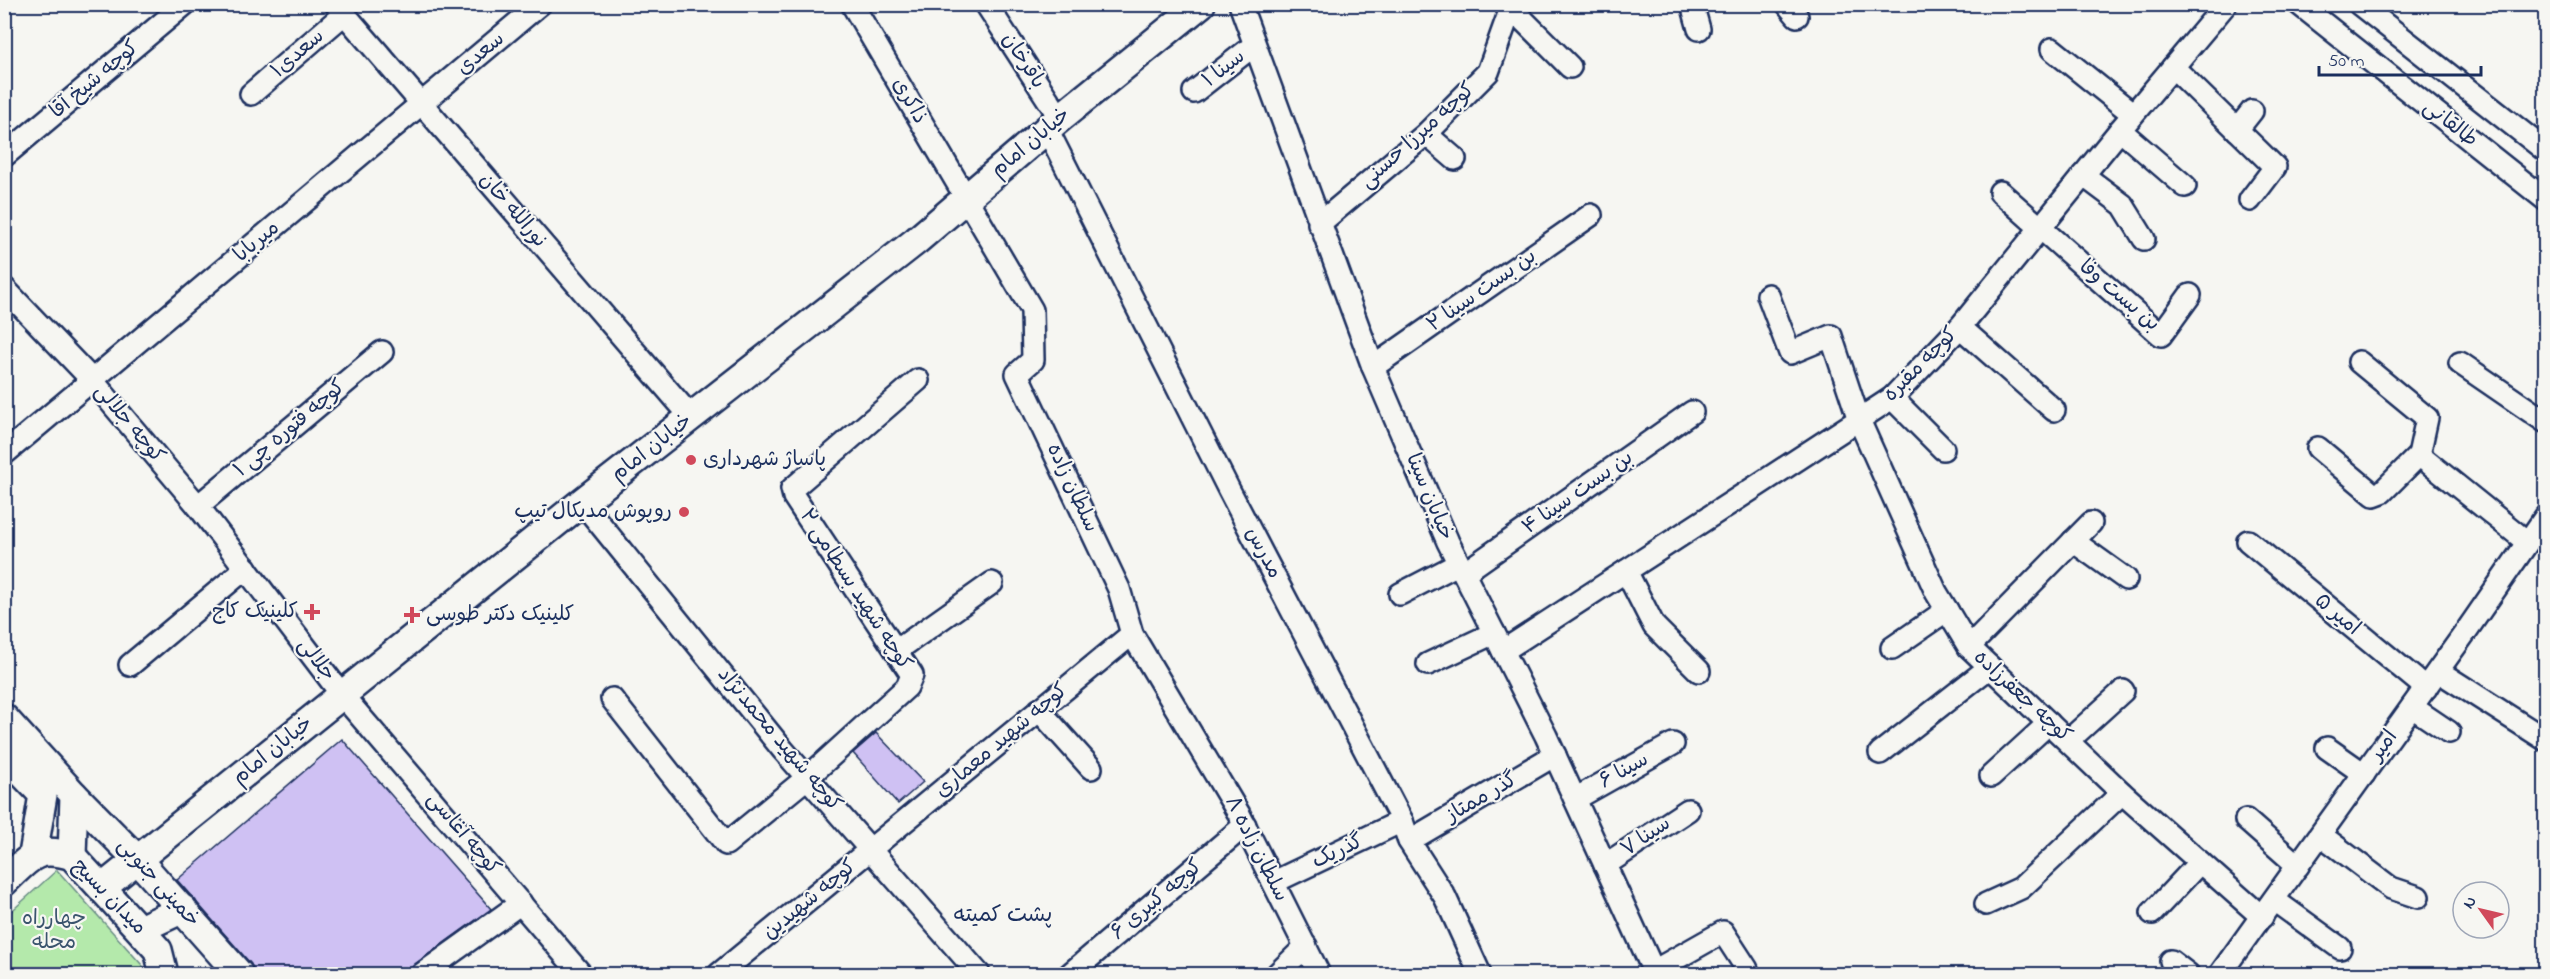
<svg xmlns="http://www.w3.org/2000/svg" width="2550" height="979" font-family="'Indie Flower','Playpen Sans Arabic',sans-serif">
	<rect width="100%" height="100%" fill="#f6f6f2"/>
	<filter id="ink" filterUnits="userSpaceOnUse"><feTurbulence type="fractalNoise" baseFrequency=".0167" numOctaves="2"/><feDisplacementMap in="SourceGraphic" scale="12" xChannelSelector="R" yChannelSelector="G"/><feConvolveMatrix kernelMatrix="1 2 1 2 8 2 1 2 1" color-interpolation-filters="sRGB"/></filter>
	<g filter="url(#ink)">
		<!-- green -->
		<path fill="#b4e9ab" stroke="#688c84" stroke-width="1.5" d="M 57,870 L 150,974 L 5,974 L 5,917 Z"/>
		<!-- building -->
		<g fill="#cfc1f3" stroke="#1b2f5e" stroke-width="1.5">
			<path d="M 876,733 L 923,782 L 898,804 L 853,753 Z"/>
			<path d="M 342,739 L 491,909 L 415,964 L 409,975 L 254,975 L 251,964 L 177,880 Z"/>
		</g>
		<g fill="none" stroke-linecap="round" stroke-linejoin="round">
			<defs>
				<g id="minor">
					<path d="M 336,4 L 692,418"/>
					<path d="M 852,4 L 1032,310 L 1033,360 L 1017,374 L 1119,589 L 1132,634 L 1239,814 L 1319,974"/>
					<path d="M 986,4 L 1060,118"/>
					<path d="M 1240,4 L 1373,367 L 1448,542 L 1546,736 L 1655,974"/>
					<path d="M 1692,4 L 1699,29"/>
					<path d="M 1787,4 L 1797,16"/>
					<path d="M 2299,4 L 2546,200"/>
					<path d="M 2359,4 L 2546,151"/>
					<path d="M 1511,8 L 1570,67"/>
					<path d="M 2052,49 L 2133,114"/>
					<path d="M 2173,67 L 2275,167 L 2250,200"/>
					<path d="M 1194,92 L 1253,46"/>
					<path d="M 251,94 L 344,14"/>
					<path d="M 1047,129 L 1229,490 L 1402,821 L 1409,841 L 1445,897 L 1480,974"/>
					<path d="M 2120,130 L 2185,186"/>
					<path d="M 2237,130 L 2252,111"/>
					<path d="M 1426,134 L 1455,159"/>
					<path d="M 4,156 L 185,4"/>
					<path d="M 2083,175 L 2123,205 L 2144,239"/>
					<path d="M 2000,192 L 2161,335 L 2190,295"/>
					<path d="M 1319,224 L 1426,134 L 1488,72 L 1511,8 L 1515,4"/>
					<path d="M 4,288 L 92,380 L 198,506 L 342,695 L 581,974"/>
					<path d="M 1768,295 L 1790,353 L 1831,336 L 1859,420 L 1936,592 L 1969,647 L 2122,793 L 2262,917"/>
					<path d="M 1960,327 L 2054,410"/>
					<path d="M 2359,362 L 2427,418 L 2419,455 L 2527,542"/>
					<path d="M 2460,363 L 2546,422"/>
					<path d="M 1373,367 L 1591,215"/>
					<path d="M 1892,398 L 1943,449"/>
					<path d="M 2318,448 L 2374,495 L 2382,492 L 2419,455"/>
					<path d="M 4,454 L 540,4"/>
					<path d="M 582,502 L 783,750 L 979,974"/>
					<path d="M 198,506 L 382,352"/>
					<path d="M 2073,541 L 2126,579"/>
					<path d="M 2248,541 L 2426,688"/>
					<path d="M 1626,571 L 1654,626 L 1699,671"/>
					<path d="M 1464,573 L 1692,412"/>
					<path d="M 1400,594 L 1458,564"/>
					<path d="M 1969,647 L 2091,523"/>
					<path d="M 1892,648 L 1947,610"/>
					<path d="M 896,651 L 992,583"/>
					<path d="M 1503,651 L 1892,398 L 1960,327 L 2120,130 L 2226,4"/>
					<path d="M 1428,664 L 1494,633"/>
					<path d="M 130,665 L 246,568"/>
					<path d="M 2438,671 L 2546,740"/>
					<path d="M 612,699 L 726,844 L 808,777 L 907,687 L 912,675 L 794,497 L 792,489 L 918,380"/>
					<path d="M 2412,707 L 2449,732"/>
					<path d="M 1039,710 L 1091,768"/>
					<path d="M 2068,741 L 2123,691"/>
					<path d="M 2327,748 L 2364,774"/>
					<path d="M 1880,753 L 1990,667"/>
					<path d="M 1991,776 L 2049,723"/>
					<path d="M 1575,799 L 1673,744"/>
					<path d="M 2246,820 L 2298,866"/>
					<path d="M 2321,835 L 2391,888 L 2418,897"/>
					<path d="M 1409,841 L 1555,755"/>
					<path d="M 1605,865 L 1688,810"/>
					<path d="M 1274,882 L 1402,821"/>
					<path d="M 2274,900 L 2340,948"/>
					<path d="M 1986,904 L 2021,888 L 2122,793"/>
					<path d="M 2152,913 L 2200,862"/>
					<path d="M 2171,961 L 2188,974"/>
					<path d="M 1654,971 L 1723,932 L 1747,969"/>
					<path d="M 422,974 L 521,903"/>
					<path d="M 719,974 L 1132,634"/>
					<path d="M 1070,974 L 1245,825"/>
					<path d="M 1277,974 L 1306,946"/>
					<path d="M 2220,974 L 2467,630 L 2546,516"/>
				</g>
				<g id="major">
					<path d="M 4,718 L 74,795 L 72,856"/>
					<path d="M 4,754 L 43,795 L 33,855"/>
					<path d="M 74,795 L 138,860 L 239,974"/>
					<path d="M 4,882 C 30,858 35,845 72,856 L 158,950 L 164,974"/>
					<path d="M 102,888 L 582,502 L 916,241 L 1060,118 L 1201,4"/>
					<path d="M 140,929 L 183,909"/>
				</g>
			</defs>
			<!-- minor casing -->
			<use href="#minor" stroke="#1b2f5e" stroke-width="26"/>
			<!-- major casing -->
			<use href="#major" stroke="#1b2f5e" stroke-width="32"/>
			<!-- minor -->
			<use href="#minor" stroke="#f6f6f2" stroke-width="21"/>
			<!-- major -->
			<use href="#major" stroke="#f6f6f2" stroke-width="27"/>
		</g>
	</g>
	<!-- markers -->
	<g fill="#d1495b" stroke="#f6f6f2" stroke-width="2">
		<circle cx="691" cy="460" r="6"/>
		<circle cx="684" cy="512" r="6"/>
		<path d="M309 603h6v6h6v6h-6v6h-6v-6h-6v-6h6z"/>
		<path d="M409 606h6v6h6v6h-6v6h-6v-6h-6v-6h6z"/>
	</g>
	<g text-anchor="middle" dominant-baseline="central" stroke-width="4.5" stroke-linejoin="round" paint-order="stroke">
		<!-- street labels -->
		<g font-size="21" fill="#1b2f5e" stroke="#f6f6f2">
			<text transform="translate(298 54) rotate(-41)">سعدی۱</text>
			<text transform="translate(481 54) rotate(-40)">سعدی</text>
			<text transform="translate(1023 61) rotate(57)">باقرخان</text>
			<text transform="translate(1224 69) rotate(-38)">سینا ۱</text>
			<text transform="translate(95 80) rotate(-40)">کوچه شیخ آقا</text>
			<text transform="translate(909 101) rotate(60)">ذاکری</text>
			<text transform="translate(2450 124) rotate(38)">طالقانی</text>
			<text transform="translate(1418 136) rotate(-42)">کوچه میرزا حسنی</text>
			<text transform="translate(1031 143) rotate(-40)">خیابان امام</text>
			<text transform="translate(513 211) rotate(49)">نورالله خان</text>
			<text transform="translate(257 242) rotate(-40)">میربابا</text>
			<text transform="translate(1482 291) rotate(-35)">بن بست سینا ۲</text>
			<text transform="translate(2119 296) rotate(40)">بن بست وفا</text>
			<text transform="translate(1921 365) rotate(-45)">کوچه مقبره</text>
			<text transform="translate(129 424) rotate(50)">کوچه جلالی</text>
			<text transform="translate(290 429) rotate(-40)">کوچه فتوره چی ۱</text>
			<text transform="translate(652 448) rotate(-38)">خیابان امام</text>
			<text transform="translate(1072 488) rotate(65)">سلطان زاده</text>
			<text transform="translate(1578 493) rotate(-35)">بن بست سینا ۴</text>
			<text transform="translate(1429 497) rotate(67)">خیابان سینا</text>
			<text transform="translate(1263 553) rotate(62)">مدرس</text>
			<text transform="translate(855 590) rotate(57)">کوچه شهید بسطامی ۲</text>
			<text transform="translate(2337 615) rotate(40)">امیر ۵</text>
			<text transform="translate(316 660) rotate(53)">جلالی</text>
			<text transform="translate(2022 697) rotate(43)">کوچه جعفرزاده</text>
			<text transform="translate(779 740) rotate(50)">کوچه شهید محمدنژاد</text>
			<text transform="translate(1002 741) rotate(-40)">کوچه شهید معماری</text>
			<text transform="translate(2384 746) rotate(-54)">امیر</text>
			<text transform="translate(273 751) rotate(-39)">خیابان امام</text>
			<text transform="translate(1624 771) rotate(-29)">سینا ۶</text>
			<text transform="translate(1482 798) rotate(-30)">گذر ممتاز</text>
			<text transform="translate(463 834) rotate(50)">کوچه آغاسی</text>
			<text transform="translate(1646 837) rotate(-34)">سینا ۷</text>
			<text transform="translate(1256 849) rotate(63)">سلطان زاده ۸</text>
			<text transform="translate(1338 852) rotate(-25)">گذریک</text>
			<text transform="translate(158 883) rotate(48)">خمینی جنوبی</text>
			<text transform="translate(109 897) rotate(46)">میدان بسیج</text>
			<text transform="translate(810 900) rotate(-39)">کوچه شهیدین</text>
			<text transform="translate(1157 900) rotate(-40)">کوچه کبیری ۶</text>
		</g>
		<!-- poi labels -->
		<g font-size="21" fill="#1b2f5e" stroke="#f6f6f2" text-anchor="start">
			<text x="703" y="460">پاساژ شهرداری</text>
			<text x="672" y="512" text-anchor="end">روپوش مدیکال تیپ</text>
			<text x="298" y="612" text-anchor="end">کلینیک کاج</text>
			<text x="426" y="615">کلینیک دکتر طوسی</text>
		</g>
		<!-- park labels -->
		<g font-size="21" fill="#3a546d" stroke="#f6f6f2">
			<text x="54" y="919">چهارراه<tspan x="54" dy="24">محله</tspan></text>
		</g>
		<!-- neighbourhood labels -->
		<g font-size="22" fill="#1b2f5e" stroke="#f6f6f2">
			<text x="1003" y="916">پشت کمیته</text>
		</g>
	</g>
	<!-- margin -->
	<rect width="2550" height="979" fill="none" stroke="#f6f6f2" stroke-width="24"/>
	<rect x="12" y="12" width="2526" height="955" fill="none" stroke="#1b2f5e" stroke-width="2" filter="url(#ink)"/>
	<!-- north arrow -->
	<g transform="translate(2481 910) rotate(304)"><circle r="28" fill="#f6f6f2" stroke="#9ea6b7" stroke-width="1.5"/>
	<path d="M0-4.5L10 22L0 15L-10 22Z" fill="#d1495b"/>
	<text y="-9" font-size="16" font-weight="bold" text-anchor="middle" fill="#1b2f5e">N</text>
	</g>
	<!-- scale -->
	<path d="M2319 66v9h162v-9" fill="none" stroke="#1b2f5e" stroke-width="3"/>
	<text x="2328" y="66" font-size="18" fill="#1b2f5e" stroke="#f6f6f2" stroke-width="4.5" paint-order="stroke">50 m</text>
</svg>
